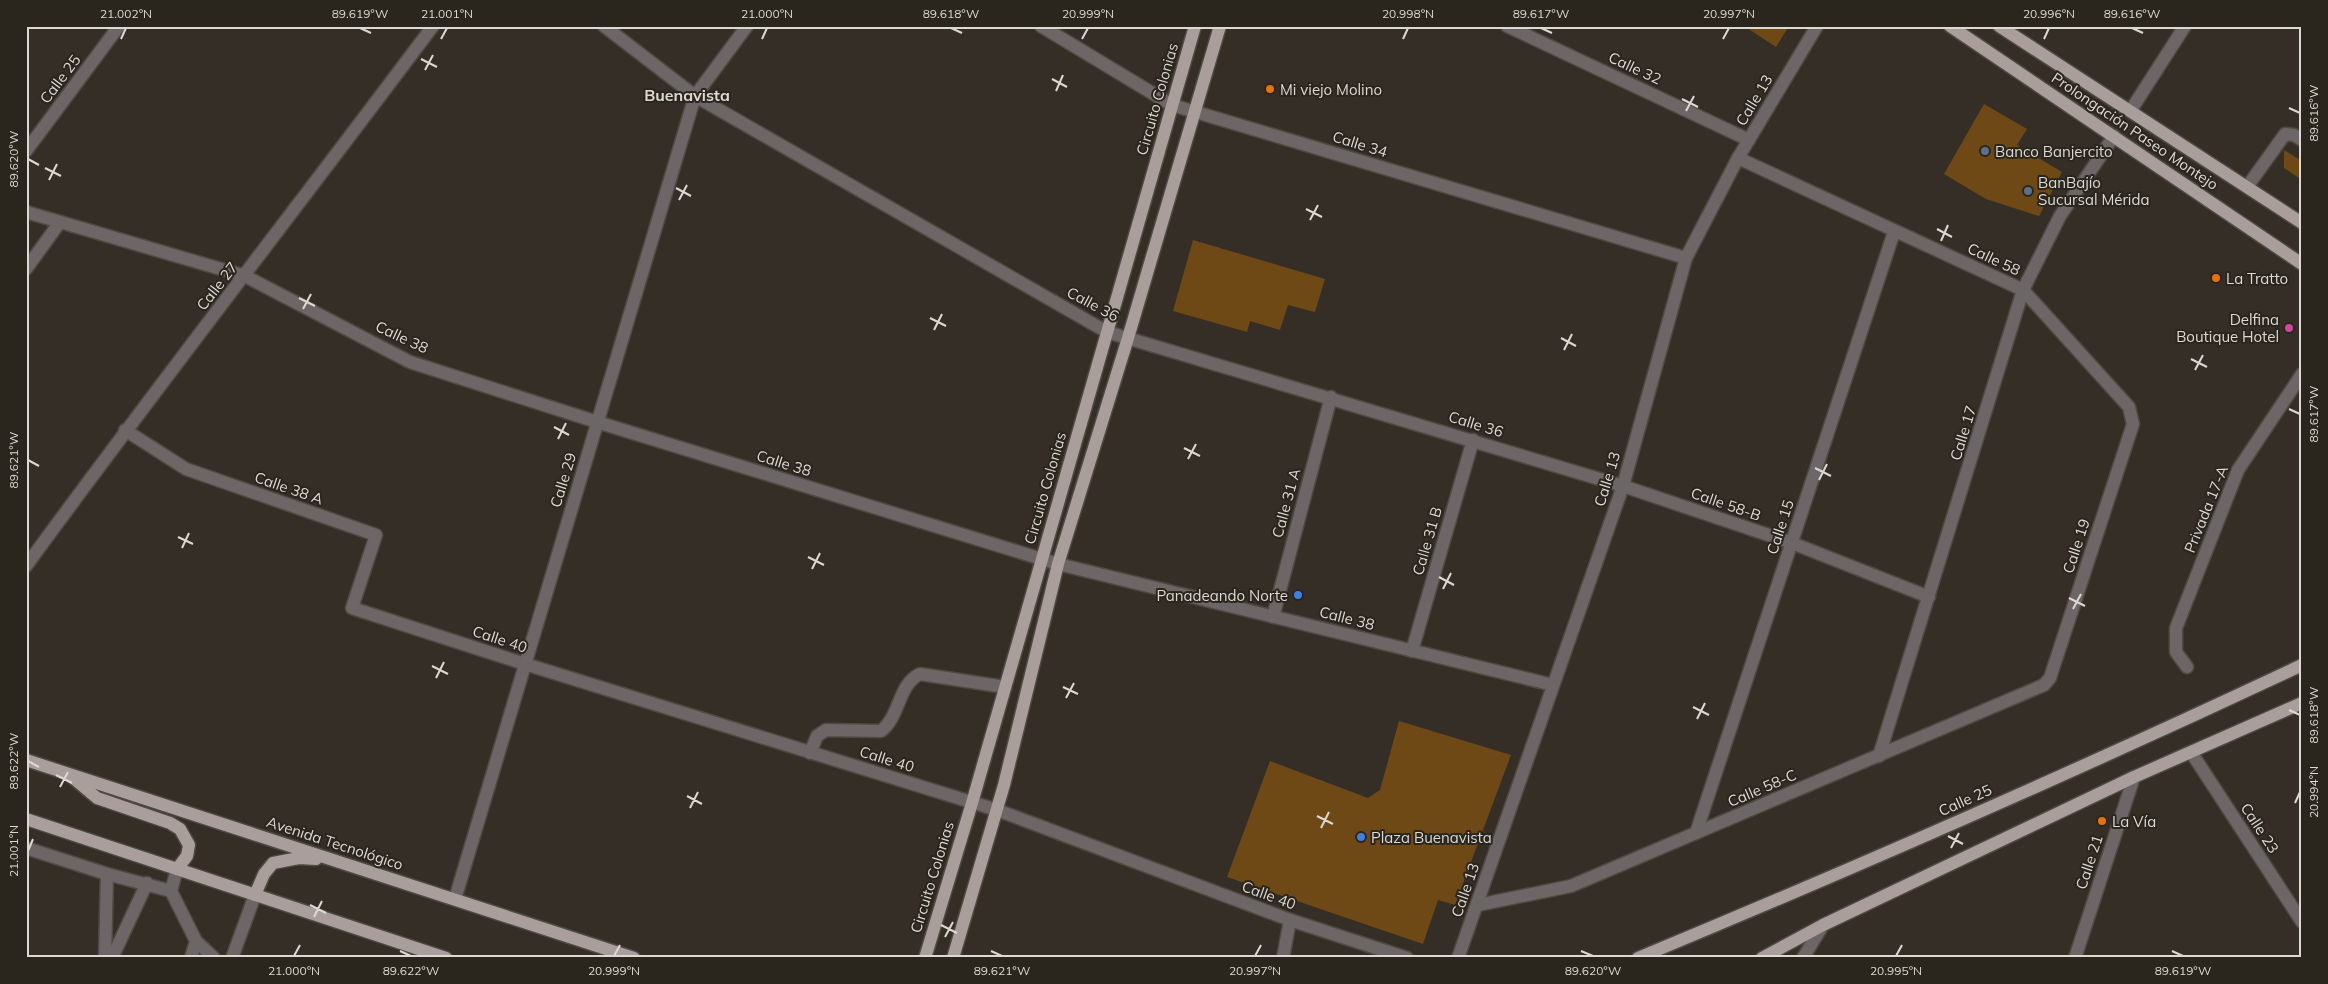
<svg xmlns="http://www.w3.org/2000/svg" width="2328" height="984" font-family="Mulish,sans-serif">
	<rect width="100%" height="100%" fill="#342e27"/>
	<!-- building -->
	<g fill="#6e4916">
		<path d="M 1744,26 L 1789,26 L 1776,47 Z"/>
		<path d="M 1984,104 L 2027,129 L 2017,145 L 2062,172 L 2039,216 L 1986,199 L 1944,174 Z"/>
		<path d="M 2284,150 L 2302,161 L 2302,180 L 2284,168 Z"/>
		<path d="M 1193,240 L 1325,279 L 1315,312 L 1288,305 L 1280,330 L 1250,321 L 1247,332 L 1173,311 Z"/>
		<path d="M 1399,721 L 1511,755 L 1455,905 L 1438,900 L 1423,944 L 1227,877 L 1270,761 L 1368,798 L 1380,790 Z"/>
	</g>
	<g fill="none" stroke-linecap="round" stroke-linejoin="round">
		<defs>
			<g id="minor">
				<path d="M 604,26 L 695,96 L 1107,332 L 1623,486 L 1792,543 L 1929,597"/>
				<path d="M 1041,26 L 1172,105 L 1686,258"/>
				<path d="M 1507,26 L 1749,140"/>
				<path d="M 2131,110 L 2185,26"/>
				<path d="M 26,151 L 119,26"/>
				<path d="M 2247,187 L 2285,134 L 2294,135 L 2302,140"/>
				<path d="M 26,212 L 245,276 L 410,362 L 597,422 L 1058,564 L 1553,685"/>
				<path d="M 26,269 L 60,222"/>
				<path d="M 125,430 L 186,469 L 376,535 L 352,608 L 525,664 L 997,810 L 1290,920 L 1407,958"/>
				<path d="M 26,566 C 159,384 298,206 433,26"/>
				<path d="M 1273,617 L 1331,397"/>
				<path d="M 1412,651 L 1473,440"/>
				<path d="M 2187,667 L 2176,652 L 2176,628 L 2238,470 L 2302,374"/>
				<path d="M 2191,752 L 2302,922"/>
				<path d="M 810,753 L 817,736 L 826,730 L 881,731 C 900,717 898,684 920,674 L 1005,687"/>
				<path d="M 1879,756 L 2023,290 L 2060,216 L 2114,136"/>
				<path d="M 1696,833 L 1894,232"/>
				<path d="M 26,848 L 107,874 L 171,891"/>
				<path d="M 177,869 L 171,891 L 196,941 L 191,958"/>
				<path d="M 455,899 L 695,96 L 747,26"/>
				<path d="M 1478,905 L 1571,886 L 2044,685 L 2050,678 L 2133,424 L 2129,407 L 2023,290 L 1738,158"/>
				<path d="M 196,941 L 214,958"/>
				<path d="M 105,958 L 107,874"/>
				<path d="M 112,958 L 147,883"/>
				<path d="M 232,958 L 255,895"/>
				<path d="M 1283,958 L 1290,920"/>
				<path d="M 1458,958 L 1623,486 L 1686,258 L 1738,158 L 1817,26"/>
				<path d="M 1803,958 L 1823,925"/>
				<path d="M 2075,958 L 2134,777"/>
			</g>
			<g id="major">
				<path d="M 1950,26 L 2302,264"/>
				<path d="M 1999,26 L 2302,223"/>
				<path d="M 26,760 L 634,958"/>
				<path d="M 72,777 L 97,798 L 170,823 L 180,829 L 189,845 L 187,856 L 177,869"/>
				<path d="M 26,819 L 446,958"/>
				<path d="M 255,895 L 264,874 L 273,863 L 299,858 L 316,859"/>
				<path d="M 925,958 L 972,803 L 1195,26"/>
				<path d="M 953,958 L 1004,785 L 1058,564 L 1128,338 L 1220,26"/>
				<path d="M 1638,958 C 1862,865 2083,768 2302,665"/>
				<path d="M 1762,958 L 1823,925 L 2134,777 L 2302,703"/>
			</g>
		</defs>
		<!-- minor casing -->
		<use href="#minor" stroke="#4f4943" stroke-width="15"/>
		<!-- major casing -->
		<use href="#major" stroke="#4f4943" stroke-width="15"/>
		<!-- minor -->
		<use href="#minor" stroke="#6c6766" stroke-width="12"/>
		<!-- major -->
		<use href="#major" stroke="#a99e9b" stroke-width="12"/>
	</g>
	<!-- ticks -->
	<path fill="none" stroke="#dcd9d4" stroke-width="2" d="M 360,28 L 371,33M 951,28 L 962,33M 1541,28 L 1552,33M 2132,28 L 2143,33M 121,39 L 126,28M 441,39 L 447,28M 762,39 L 767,28M 1082,39 L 1088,28M 1403,39 L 1408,28M 1723,39 L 1729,28M 2044,39 L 2049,28M 421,59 L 437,67M 425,70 L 433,55M 1052,79 L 1067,87M 1056,91 L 1063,75M 1682,99 L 1698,107M 2289,108 L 2300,113M 1686,111 L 1694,96M 28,159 L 39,165M 45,168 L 61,176M 49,180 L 57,164M 676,188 L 691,196M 679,200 L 687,185M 1306,209 L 1322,217M 1310,220 L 1318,205M 1937,229 L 1952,237M 1941,241 L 1948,225M 299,298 L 315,306M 303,309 L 311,294M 930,318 L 946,326M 934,330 L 942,314M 1561,338 L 1576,346M 1564,350 L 1572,334M 2191,359 L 2207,367M 2195,370 L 2203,355M 2289,409 L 2300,414M 554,427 L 569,435M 558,439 L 566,423M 1184,448 L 1200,456M 1188,459 L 1196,444M 28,460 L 39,466M 1815,468 L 1831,476M 1819,480 L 1827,464M 178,537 L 193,544M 182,548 L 189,533M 808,557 L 824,565M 812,569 L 820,553M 1439,577 L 1454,585M 1443,589 L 1451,573M 2069,598 L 2085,606M 2073,609 L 2081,594M 432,666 L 448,674M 436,678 L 444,662M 1063,687 L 1078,694M 1066,698 L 1074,683M 1693,707 L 1709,715M 2289,710 L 2300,715M 1697,719 L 1705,703M 28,761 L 39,767M 56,775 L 72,783M 60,787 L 68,772M 687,796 L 702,804M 2295,803 L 2300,792M 690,808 L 698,792M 1317,816 L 1333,824M 1321,828 L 1329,812M 1948,836 L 1963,844M 1951,848 L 1959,833M 28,851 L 33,839M 310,905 L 326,913M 314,917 L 322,901M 941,925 L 957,933M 945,937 L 953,922M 400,951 L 411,956M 991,951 L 1002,956M 1581,951 L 1593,956M 2172,951 L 2183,956M 294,956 L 300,945M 614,956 L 620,945M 1255,956 L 1261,945M 1896,956 L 1902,945"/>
	<!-- markers -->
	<g fill="#e8710a" stroke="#2a251d" stroke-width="2">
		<circle cx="1270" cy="89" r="5"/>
		<circle cx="2216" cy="278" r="5"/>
		<circle cx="2102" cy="821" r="5"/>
	</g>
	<g fill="#5c6f8a" stroke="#2a251d" stroke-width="2">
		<circle cx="1985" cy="151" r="5"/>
		<circle cx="2028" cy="191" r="5"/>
	</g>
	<circle fill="#d1479c" stroke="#2a251d" stroke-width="2" cx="2289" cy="328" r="5"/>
	<g fill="#3f7fe0" stroke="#2a251d" stroke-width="2">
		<circle cx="1298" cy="595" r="5"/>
		<circle cx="1361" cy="837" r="5"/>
	</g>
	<g text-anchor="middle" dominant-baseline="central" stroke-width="4" stroke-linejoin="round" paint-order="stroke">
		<!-- street labels -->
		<g font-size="15" fill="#dcd9d4" stroke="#2a251d">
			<text transform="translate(1635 68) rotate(25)">Calle 32</text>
			<text transform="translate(60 79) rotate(-53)">Calle 25</text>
			<text transform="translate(1157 99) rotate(-74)">Circuito Colonias</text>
			<text transform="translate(1754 100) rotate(-59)">Calle 13</text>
			<text transform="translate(2135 131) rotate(34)">Prolongación Paseo Montejo</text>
			<text transform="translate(1360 144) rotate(17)">Calle 34</text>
			<text transform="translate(1994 259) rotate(25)">Calle 58</text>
			<text transform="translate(217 286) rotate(-52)">Calle 27</text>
			<text transform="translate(1093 304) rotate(28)">Calle 36</text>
			<text transform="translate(402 337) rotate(25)">Calle 38</text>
			<text transform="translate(1476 424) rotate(17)">Calle 36</text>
			<text transform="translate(1963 433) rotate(-73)">Calle 17</text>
			<text transform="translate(784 463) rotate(17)">Calle 38</text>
			<text transform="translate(1607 479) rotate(-73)">Calle 13</text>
			<text transform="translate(563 480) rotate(-73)">Calle 29</text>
			<text transform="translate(289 488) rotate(19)">Calle 38 A</text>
			<text transform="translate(1045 488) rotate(-74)">Circuito Colonias</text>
			<text transform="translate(1286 503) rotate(-75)">Calle 31 A</text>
			<text transform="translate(1726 504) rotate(19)">Calle 58-B</text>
			<text transform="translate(2206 509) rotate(-68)">Privada 17-A</text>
			<text transform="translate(1780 527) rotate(-72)">Calle 15</text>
			<text transform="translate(1427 541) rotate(-74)">Calle 31 B</text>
			<text transform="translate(2076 546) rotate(-72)">Calle 19</text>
			<text transform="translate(1347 618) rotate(14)">Calle 38</text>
			<text transform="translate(500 639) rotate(18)">Calle 40</text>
			<text transform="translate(887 759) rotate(17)">Calle 40</text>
			<text transform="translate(1762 788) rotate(-23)">Calle 58-C</text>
			<text transform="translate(1965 800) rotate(-24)">Calle 25</text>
			<text transform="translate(2260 828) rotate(57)">Calle 23</text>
			<text transform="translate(335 843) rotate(18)">Avenida Tecnológico</text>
			<text transform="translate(2089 862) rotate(-72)">Calle 21</text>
			<text transform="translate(932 877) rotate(-73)">Circuito Colonias</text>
			<text transform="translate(1465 890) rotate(-71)">Calle 13</text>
			<text transform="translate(1269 895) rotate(20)">Calle 40</text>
		</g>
		<!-- poi labels -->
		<g font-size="15" fill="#dcd9d4" stroke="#2a251d" text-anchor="start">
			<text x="1280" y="89">Mi viejo Molino</text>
			<text x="1995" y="151">Banco Banjercito</text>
			<text x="2038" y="182">BanBajío<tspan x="2038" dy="17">Sucursal Mérida</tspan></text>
			<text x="2226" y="278">La Tratto</text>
			<text x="2279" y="319" text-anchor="end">Delfina<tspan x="2279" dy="17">Boutique Hotel</tspan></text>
			<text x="1288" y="595" text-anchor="end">Panadeando Norte</text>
			<text x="2112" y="821">La Vía</text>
			<text x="1371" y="837">Plaza Buenavista</text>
		</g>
		<!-- neighbourhood labels -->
		<g font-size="16" font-weight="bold" fill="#dcd9d4" stroke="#2a251d">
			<text x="687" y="95">Buenavista</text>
		</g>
	</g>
	<!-- border -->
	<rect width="2328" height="984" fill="none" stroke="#2a251d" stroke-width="55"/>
	<rect x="28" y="28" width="2272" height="928" fill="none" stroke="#dcd9d4" stroke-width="2"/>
	<g font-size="12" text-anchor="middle" fill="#dcd9d4">
		<text x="126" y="18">21.002°N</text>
		<text x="360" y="18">89.619°W</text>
		<text x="447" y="18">21.001°N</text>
		<text x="767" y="18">21.000°N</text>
		<text x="951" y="18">89.618°W</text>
		<text x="1088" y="18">20.999°N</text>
		<text x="1408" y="18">20.998°N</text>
		<text x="1541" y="18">89.617°W</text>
		<text x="1729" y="18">20.997°N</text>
		<text x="2049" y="18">20.996°N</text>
		<text x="2132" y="18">89.616°W</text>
		<text transform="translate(2314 113) rotate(-90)" y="4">89.616°W</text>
		<text transform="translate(14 159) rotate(-90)" y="4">89.620°W</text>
		<text transform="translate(2314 414) rotate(-90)" y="4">89.617°W</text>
		<text transform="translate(14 460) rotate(-90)" y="4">89.621°W</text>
		<text transform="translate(2314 715) rotate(-90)" y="4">89.618°W</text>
		<text transform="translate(14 761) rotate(-90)" y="4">89.622°W</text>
		<text transform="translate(2314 792) rotate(-90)" y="4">20.994°N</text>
		<text transform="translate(14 851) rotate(-90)" y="4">21.001°N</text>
		<text x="294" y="975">21.000°N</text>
		<text x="411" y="975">89.622°W</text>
		<text x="614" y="975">20.999°N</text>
		<text x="1002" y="975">89.621°W</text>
		<text x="1255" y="975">20.997°N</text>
		<text x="1593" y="975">89.620°W</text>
		<text x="1896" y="975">20.995°N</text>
		<text x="2183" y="975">89.619°W</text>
	</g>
</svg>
